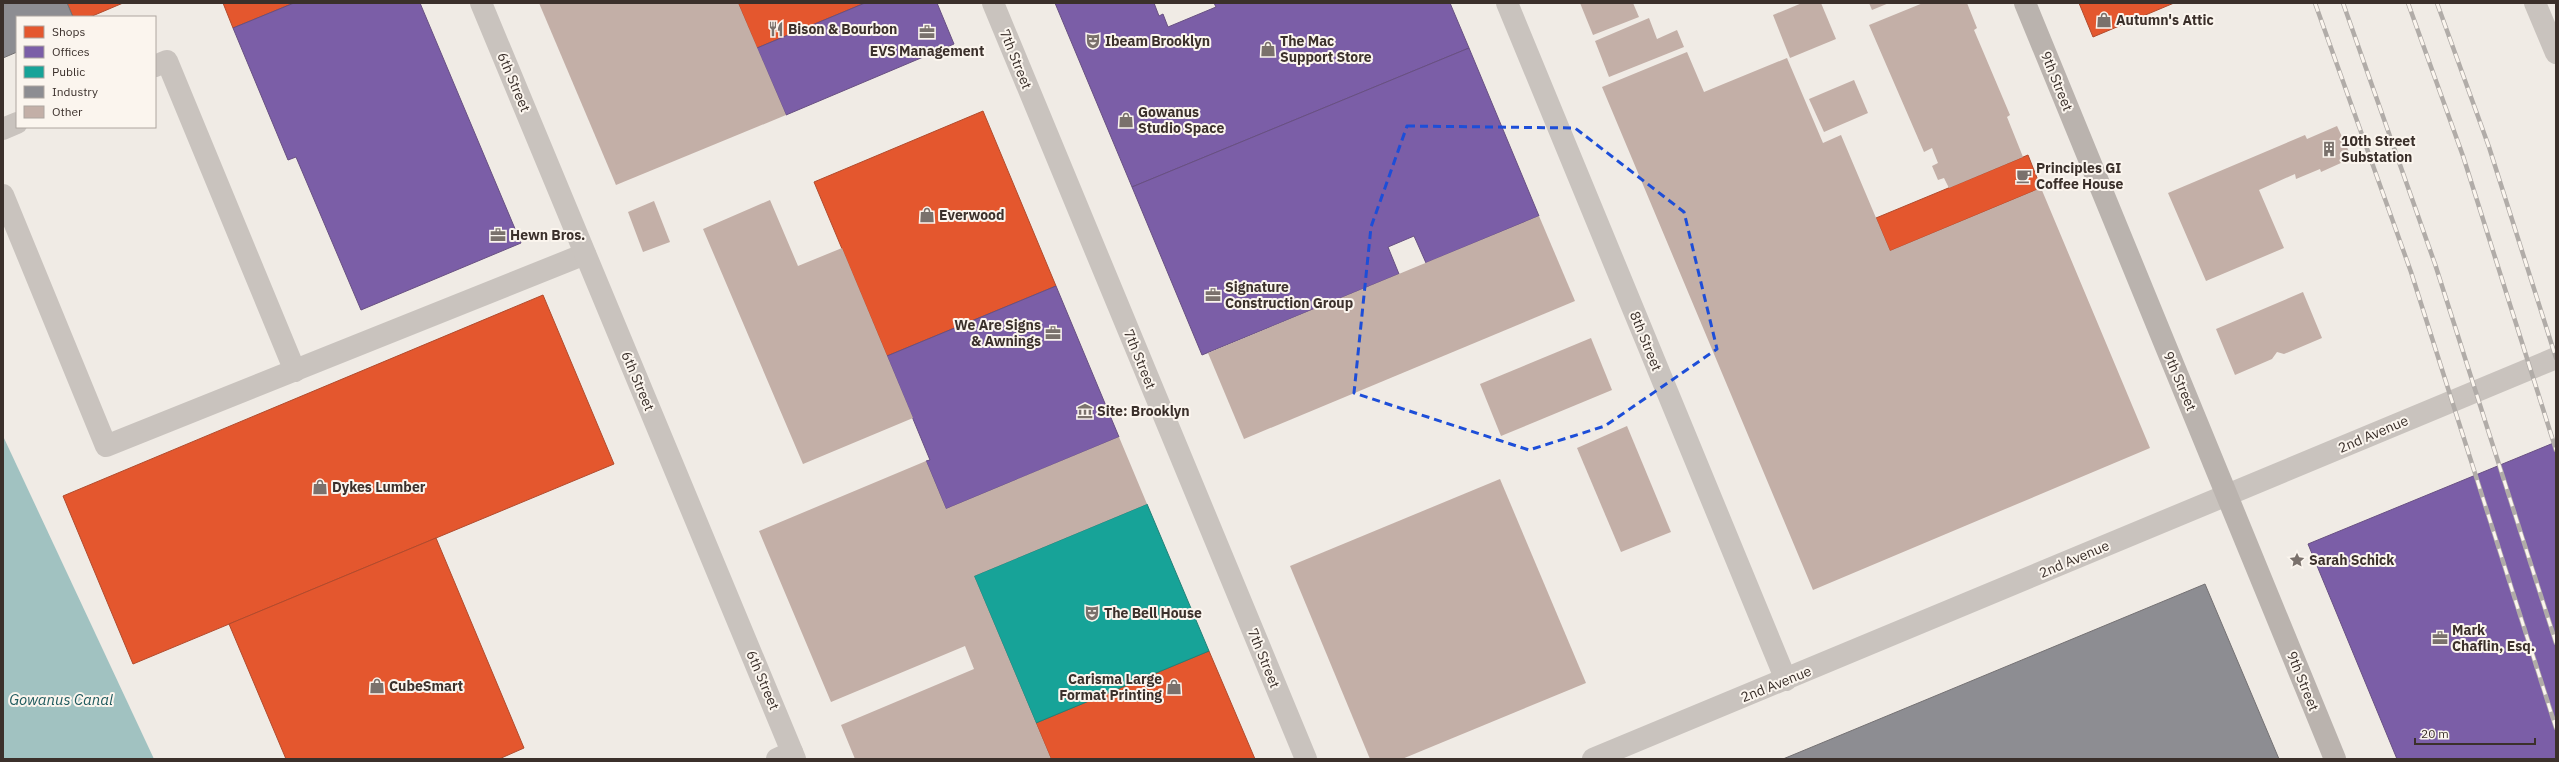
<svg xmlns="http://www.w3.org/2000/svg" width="2559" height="762" font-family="'IBM Plex Sans',sans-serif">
	<rect width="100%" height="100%" fill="#f0ebe5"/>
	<!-- water -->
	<path fill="#a1c2c1" d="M 3,436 L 154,759 L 3,759 Z"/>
	<!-- shops -->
	<g fill="#e4572e" stroke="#b14b2d">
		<path d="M 67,3 L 123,3 L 90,17 L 73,17 Z"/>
		<path d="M 223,3 L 294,3 L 233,28 Z"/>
		<path d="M 738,3 L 865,3 L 757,48 Z"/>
		<path d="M 2079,3 L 2174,3 L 2093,37 Z"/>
		<path d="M 983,111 L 1056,286 L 887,356 L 814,182 Z"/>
		<path d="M 2028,155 L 2041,188 L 1890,251 L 1876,218 Z"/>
		<path d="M 543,295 L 614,464 L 133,664 L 63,496 Z"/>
		<path d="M 436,538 L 524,748 L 499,759 L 286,759 L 229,624 Z"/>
		<path d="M 1209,651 L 1255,759 L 1051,759 L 1036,723 Z"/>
	</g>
	<!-- offices -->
	<g fill="#7b5ea7" stroke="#685082">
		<path d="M 294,3 L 420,3 L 521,243 L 361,310 L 296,157 L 288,160 L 233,28 Z"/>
		<path d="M 865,3 L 937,3 L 954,44 L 786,115 L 757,48 Z"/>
		<path d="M 1055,3 L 1154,3 L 1159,16 L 1163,14 L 1168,27 L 1216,7 L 1214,3 L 1450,3 L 1469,48 L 1132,187 Z"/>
		<path d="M 1469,48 L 1539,216 L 1426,263 L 1414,236 L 1388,247 L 1399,274 L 1202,355 L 1132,187 Z"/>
		<path d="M 1056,286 L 1119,437 L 946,509 L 926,461 L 930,460 L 887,356 Z"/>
		<path d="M 2556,442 L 2556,759 L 2397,759 L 2308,544 Z"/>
	</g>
	<!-- public -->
	<path fill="#17a398" stroke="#228077" d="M 1147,504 L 1209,651 L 1036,723 L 974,576 Z"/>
	<!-- industry -->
	<g fill="#8d8d92" stroke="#747173">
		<path d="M 3,3 L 67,3 L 73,17 L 17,17 L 17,52 L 3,58 Z"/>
		<path d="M 2205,584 L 2279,759 L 1783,759 L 1923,701 Z"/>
	</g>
	<!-- building -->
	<g fill="#c3afa7">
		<path d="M 539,3 L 738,3 L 786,115 L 616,185 Z"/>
		<path d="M 1580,3 L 1633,3 L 1639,17 L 1593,35 Z"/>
		<path d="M 1802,3 L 1821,3 L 1836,39 L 1790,58 L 1773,15 Z"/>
		<path d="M 1869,3 L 1889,3 L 1872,10 Z"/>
		<path d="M 1923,3 L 1967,3 L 1977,28 L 1974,30 L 2010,115 L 2007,117 L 2023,157 L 1949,188 L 1944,178 L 1938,180 L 1932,166 L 1938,163 L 1932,148 L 1924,152 L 1869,25 Z"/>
		<path d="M 1649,18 L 1657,39 L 1677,30 L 1684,47 L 1609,77 L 1595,41 Z"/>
		<path d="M 1687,52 L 1704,92 L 1787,58 L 1823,143 L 1841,135 L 1890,251 L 2041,188 L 2150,448 L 1813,590 L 1602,87 Z"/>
		<path d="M 1854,80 L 1868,113 L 1824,132 L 1809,99 Z"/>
		<path d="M 2337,126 L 2352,158 L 2321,172 L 2320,169 L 2296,179 L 2295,174 L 2259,190 L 2284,248 L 2206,281 L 2168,193 L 2305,135 L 2307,139 Z"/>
		<path d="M 770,200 L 798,266 L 842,248 L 913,418 L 803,464 L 703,229 Z"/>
		<path d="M 654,201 L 670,242 L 643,252 L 628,212 Z"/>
		<path d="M 1539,216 L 1575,301 L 1244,439 L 1208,353 Z"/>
		<path d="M 2303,292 L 2322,338 L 2284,354 L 2277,352 L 2272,359 L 2235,375 L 2216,329 Z"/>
		<path d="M 1591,338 L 1612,390 L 1501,436 L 1480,384 Z"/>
		<path d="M 1627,426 L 1671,532 L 1621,552 L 1577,448 Z"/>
		<path d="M 1119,437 L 1147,504 L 974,576 L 1051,759 L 855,759 L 841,725 L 974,669 L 965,646 L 831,702 L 759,531 L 926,461 L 946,509 Z"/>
		<path d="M 1500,479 L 1586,683 L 1402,759 L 1370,759 L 1290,566 Z"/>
	</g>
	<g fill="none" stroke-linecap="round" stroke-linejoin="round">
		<!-- service -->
		<g stroke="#c9c3be" stroke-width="22">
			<path d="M 155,66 L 167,61 L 295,371"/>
			<path d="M 3,129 L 17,123"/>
			<path d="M 3,195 L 106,446 L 585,254"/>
			<path d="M 777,759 L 792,752"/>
		</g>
		<!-- minor -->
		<g stroke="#c9c3be" stroke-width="22">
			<path d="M 481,3 L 795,759"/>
			<path d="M 993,3 L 1306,759"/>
			<path d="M 1507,3 L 1786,680"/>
			<path d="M 2535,3 L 2556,53"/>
			<path d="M 1593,759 L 2556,358"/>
		</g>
		<!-- secondary -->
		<path stroke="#bab3ae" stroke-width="22" d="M 2025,3 L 2335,759"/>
		<defs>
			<g id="rail">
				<path d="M 2315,3 L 2411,272 L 2556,728"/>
				<path d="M 2343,3 L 2435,264 L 2556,643"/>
				<path d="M 2408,3 L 2463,156 L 2556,450"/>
				<path d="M 2437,3 L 2489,147 L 2556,358"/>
			</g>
		</defs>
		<!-- rail casing -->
		<use href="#rail" stroke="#b1aca8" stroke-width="4.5"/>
		<!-- rail -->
		<use href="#rail" stroke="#fbf5ee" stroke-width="3" stroke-dasharray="9" stroke-linecap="butt"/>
	</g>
	<!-- marked area -->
	<path fill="none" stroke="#1d4ed8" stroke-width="3" stroke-dasharray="8 5" stroke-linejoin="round" d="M 1407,126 L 1575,128 L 1684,212 L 1717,349 L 1605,426 L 1529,450 L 1354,393 L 1371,227 Z"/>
	<!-- icons -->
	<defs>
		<symbol id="shop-bare" viewBox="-9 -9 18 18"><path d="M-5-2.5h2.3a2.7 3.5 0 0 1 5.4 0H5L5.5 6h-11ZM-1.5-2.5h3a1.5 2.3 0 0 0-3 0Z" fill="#7a716c" stroke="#fbf5ee" stroke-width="2.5" paint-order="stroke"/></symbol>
		<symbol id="restaurant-bare" viewBox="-9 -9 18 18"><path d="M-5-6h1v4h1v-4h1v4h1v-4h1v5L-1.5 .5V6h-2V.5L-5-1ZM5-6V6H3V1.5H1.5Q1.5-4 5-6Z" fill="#7a716c" stroke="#fbf5ee" stroke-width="2.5" paint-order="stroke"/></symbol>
		<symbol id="office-bare" viewBox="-9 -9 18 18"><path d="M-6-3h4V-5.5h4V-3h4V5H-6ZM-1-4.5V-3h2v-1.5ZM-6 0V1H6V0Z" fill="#7a716c" stroke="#fbf5ee" stroke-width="2.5" paint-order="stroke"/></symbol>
		<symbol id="theatre-bare" viewBox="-9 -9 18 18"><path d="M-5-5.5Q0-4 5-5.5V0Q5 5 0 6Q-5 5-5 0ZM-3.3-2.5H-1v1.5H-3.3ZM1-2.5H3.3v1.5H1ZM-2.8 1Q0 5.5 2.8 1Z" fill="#7a716c" stroke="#fbf5ee" stroke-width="2.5" paint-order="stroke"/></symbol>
		<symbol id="building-bare" viewBox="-9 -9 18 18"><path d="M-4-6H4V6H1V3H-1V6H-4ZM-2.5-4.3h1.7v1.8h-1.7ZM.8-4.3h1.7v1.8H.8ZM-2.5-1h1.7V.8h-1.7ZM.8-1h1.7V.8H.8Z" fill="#7a716c" stroke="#fbf5ee" stroke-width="2.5" paint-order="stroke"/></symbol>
		<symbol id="cafe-bare" viewBox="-9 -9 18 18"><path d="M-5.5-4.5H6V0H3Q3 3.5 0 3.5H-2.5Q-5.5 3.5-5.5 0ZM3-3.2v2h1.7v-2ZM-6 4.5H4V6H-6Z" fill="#7a716c" stroke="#fbf5ee" stroke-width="2.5" paint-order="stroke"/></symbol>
		<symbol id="museum-bare" viewBox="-9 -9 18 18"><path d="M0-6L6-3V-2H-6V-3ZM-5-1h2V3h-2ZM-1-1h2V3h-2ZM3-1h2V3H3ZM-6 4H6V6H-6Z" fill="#7a716c" stroke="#fbf5ee" stroke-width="2.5" paint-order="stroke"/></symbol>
		<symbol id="sight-bare" viewBox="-9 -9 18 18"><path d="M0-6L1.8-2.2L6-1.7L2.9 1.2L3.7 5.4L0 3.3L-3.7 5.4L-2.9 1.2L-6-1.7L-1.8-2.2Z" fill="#7a716c" stroke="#fbf5ee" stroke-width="2.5" paint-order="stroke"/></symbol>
	</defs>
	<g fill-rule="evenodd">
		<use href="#shop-bare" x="2093" y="9" width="22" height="22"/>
		<use href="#restaurant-bare" x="765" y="18" width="22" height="22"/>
		<use href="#office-bare" x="916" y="21" width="22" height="22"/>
		<use href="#theatre-bare" x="1082" y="30" width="22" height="22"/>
		<use href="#shop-bare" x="1257" y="38" width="22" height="22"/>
		<use href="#shop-bare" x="1115" y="109" width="22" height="22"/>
		<use href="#building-bare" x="2318" y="138" width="22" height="22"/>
		<use href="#cafe-bare" x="2013" y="165" width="22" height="22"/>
		<use href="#shop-bare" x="916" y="204" width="22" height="22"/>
		<use href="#office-bare" x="487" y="224" width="22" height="22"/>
		<use href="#office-bare" x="1202" y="284" width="22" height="22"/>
		<use href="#office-bare" x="1042" y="322" width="22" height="22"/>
		<use href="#museum-bare" x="1074" y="400" width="22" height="22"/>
		<use href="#shop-bare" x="309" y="476" width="22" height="22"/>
		<use href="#sight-bare" x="2286" y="549" width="22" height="22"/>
		<use href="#theatre-bare" x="1081" y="602" width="22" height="22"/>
		<use href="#office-bare" x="2429" y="627" width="22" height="22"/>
		<use href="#shop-bare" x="366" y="675" width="22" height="22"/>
		<use href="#shop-bare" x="1163" y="676" width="22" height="22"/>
	</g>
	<g text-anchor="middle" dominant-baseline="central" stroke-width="4" stroke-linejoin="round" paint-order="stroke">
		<!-- poi labels -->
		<g font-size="14" font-weight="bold" fill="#3b302b" stroke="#fbf5ee" text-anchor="start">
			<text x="2116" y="20">Autumn's Attic</text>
			<text x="788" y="29">Bison &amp; Bourbon</text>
			<text x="1105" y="41">Ibeam Brooklyn</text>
			<text x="1280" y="41">The Mac<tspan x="1280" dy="16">Support Store</tspan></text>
			<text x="927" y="51" text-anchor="middle">EVS Management</text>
			<text x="1138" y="112">Gowanus<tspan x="1138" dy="16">Studio Space</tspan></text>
			<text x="2341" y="141">10th Street<tspan x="2341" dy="16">Substation</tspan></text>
			<text x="2036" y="168">Principles GI<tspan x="2036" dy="16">Coffee House</tspan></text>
			<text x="939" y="215">Everwood</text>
			<text x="510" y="235">Hewn Bros.</text>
			<text x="1225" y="287">Signature<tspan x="1225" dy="16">Construction Group</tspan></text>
			<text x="1041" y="325" text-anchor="end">We Are Signs<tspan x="1041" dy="16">&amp; Awnings</tspan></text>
			<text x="1097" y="411">Site: Brooklyn</text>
			<text x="332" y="487">Dykes Lumber</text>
			<text x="2309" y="560">Sarah Schick</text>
			<text x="1104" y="613">The Bell House</text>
			<text x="2452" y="630">Mark<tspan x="2452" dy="16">Chaflin, Esq.</tspan></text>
			<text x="1162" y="679" text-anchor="end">Carisma Large<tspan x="1162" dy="16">Format Printing</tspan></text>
			<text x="389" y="686">CubeSmart</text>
		</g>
		<!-- street labels -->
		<g font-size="14" fill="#3b302b" stroke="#fbf5ee">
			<text transform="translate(1016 59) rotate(68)">7th Street</text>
			<text transform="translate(2057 81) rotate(68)">9th Street</text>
			<text transform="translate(514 82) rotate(67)">6th Street</text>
			<text transform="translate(1646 341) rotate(68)">8th Street</text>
			<text transform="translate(1140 359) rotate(68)">7th Street</text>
			<text transform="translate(638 381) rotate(67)">6th Street</text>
			<text transform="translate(2180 381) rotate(67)">9th Street</text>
			<text transform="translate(2373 434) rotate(-23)">2nd Avenue</text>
			<text transform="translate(2074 559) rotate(-23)">2nd Avenue</text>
			<text transform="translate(1264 658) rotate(68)">7th Street</text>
			<text transform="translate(763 680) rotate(67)">6th Street</text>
			<text transform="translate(2303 681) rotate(68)">9th Street</text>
			<text transform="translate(1776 684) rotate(-22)">2nd Avenue</text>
		</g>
		<!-- water labels -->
		<g font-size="15" font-style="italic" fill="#1f5a5e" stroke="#fbf5ee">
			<text x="61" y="699">Gowanus Canal</text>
		</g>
	</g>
	<!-- border -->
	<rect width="2559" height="762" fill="none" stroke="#3b302b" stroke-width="8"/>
	<!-- legend -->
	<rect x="16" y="16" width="140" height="112" fill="#fbf5ee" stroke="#aea6a0"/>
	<rect x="24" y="26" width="20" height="12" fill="#e4572e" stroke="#aea6a0"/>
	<text x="52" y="36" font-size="12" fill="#3b302b">Shops</text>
	<rect x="24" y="46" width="20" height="12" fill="#7b5ea7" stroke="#aea6a0"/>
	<text x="52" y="56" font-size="12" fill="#3b302b">Offices</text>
	<rect x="24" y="66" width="20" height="12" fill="#17a398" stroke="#aea6a0"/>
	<text x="52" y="76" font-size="12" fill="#3b302b">Public</text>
	<rect x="24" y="86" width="20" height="12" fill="#8d8d92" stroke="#aea6a0"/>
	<text x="52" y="96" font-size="12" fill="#3b302b">Industry</text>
	<rect x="24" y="106" width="20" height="12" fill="#c3afa7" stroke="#aea6a0"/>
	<text x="52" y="116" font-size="12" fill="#3b302b">Other</text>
	<!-- scale -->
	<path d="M2415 738v6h120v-6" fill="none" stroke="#3b302b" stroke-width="2"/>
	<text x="2421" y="738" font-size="12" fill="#3b302b" stroke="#fbf5ee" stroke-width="3" paint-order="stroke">20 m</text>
</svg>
